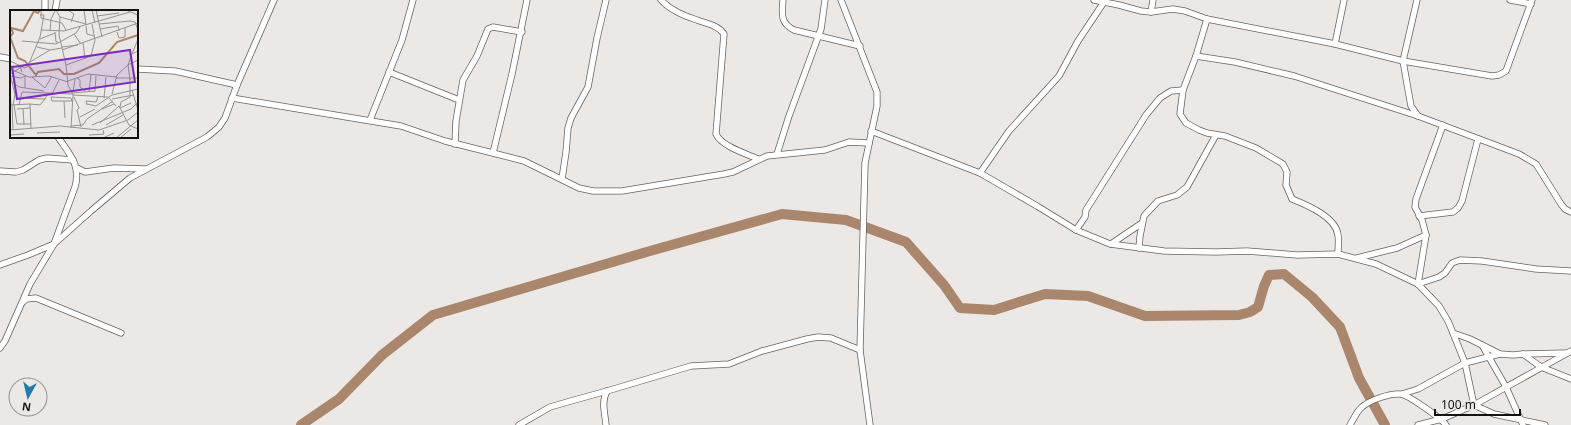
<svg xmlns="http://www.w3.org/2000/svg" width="1571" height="425" font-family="'Noto Sans',sans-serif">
	<rect width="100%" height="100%" fill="#ece8e5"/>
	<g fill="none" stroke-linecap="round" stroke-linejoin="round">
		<!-- river -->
		<path stroke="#aa866c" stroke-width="10" d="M 301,425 L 339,399 L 382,355 L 433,315 L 650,251 L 782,214 L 846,220 L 906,242 L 944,285 L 960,308 L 994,310 L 1045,294 L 1088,296 L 1145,316 L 1239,315 L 1250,312 L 1258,307 L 1264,286 L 1269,275 L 1284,274 L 1312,297 L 1340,327 L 1359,378 L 1385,425"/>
		<defs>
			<g id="minor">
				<path d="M 45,0 L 45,11"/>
				<path d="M 661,0 C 670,10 684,16 697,20 C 707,24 718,25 724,34 L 716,134 C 721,146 747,154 758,159"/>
				<path d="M 783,0 C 782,14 780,23 794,30 L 860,46"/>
				<path d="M 841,0 L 877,92 L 877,106 L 865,163 L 860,350 L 870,425"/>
				<path d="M 1094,0 L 1119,5 L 1141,11 L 1151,12 L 1173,9 L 1185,11 L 1207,19 L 1335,44 L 1403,61 L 1492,76 L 1499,75 L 1506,71 L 1532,0"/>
				<path d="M 1417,0 L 1403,61 L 1411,106 L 1418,116"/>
				<path d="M 1510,0 L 1531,4"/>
				<path d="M 55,11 L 57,0"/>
				<path d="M 1151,12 L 1153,0"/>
				<path d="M 1335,44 L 1344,0"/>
				<path d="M 1196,56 L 1235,62 L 1294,76 L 1418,116 L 1519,154 L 1536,164 L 1561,204 L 1565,209 L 1571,212"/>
				<path d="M 0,57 L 11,59"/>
				<path d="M 137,69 L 175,71 L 237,85"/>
				<path d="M 389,72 L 459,100"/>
				<path d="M 1183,90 L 1180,114 L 1186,123 L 1199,130 L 1207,133 L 1225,136 L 1256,148 L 1283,164 L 1287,172 L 1286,185 L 1292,199 C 1307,205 1336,217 1338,235 C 1339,241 1338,248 1338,254"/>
				<path d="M 232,98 L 401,126 L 445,141 L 524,161 L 579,188 L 593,191 L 622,191 L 724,174 L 733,172 L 767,156 L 825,150 L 849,142 L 869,143"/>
				<path d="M 370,120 L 402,40 L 413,0"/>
				<path d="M 871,131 L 980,173 L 1037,206 L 1076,230 L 1110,244 L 1164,251 L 1216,252 L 1247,251 L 1297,255 L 1338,254 L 1376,264 L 1418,284 L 1439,306 L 1448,321 L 1453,333 L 1470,339 L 1500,354 L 1513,355 L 1523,354 L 1541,367 L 1571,379"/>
				<path d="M 455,144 L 456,121 L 463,80 L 477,56 L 488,29 L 493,27 L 522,32"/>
				<path d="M 493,153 L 512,74 L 527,0"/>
				<path d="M 777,154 L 789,116 L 821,29 L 825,0"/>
				<path d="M 77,168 L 85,172 L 114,168 L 145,169"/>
				<path d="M 0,171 L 16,172 L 23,170 L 39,160 L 47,158 L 73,160"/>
				<path d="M 980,173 L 1009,131 L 1059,76 L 1078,41 L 1104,2"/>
				<path d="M 562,179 L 566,152 L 568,128 L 571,118 L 588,87 L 597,38 L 606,0"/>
				<path d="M 1419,216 L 1453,212 L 1458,208 L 1462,201 L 1478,139"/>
				<path d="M 1076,230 L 1085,217 L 1086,210 L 1146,115 L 1160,98 L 1171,91 L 1183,90 L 1196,56 L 1207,19"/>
				<path d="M 1111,244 L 1142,223"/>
				<path d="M 1139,248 L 1140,236 L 1144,216 L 1158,201 L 1177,195 L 1187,187 L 1216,135"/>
				<path d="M 1357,258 L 1397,248 L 1426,235"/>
				<path d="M 0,265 L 28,255 L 54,244 L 91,211 L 130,178 L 207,137 L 219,127 L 225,118 L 237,85 L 274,0"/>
				<path d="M 1418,284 L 1426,235 L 1422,220 L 1415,207 L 1416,199 L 1443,125"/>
				<path d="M 1418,284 L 1439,277 L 1445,273 L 1452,263 L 1460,260 L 1482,261 L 1536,269 L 1571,271"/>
				<path d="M 23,302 L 26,299 L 36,298 L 121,333"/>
				<path d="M 1453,333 L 1465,363 L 1474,405 L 1494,414 L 1545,425"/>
				<path d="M 1482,345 L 1506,387 L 1523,425"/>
				<path d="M 0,348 L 5,341 L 30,284 L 54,244 L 75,187 C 81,165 70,155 58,137"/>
				<path d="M 1523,354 L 1567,353"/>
				<path d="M 1402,394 L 1418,389 L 1465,363 L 1500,354"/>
				<path d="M 519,425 L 550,407 L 578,399 L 607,391 L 691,366 L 729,364 L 762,351 L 807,339 L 818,337 L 831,338 L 860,350"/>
				<path d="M 606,425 C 605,413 601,402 607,391"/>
				<path d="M 1350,425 C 1353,420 1357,411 1362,407 C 1370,400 1390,393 1400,394 C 1407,394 1441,418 1446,425"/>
				<path d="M 1418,425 L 1442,419 L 1474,405 L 1571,351"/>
			</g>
		</defs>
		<!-- minor casing -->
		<use href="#minor" stroke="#666260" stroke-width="7"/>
		<!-- minor -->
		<use href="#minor" stroke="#fff" stroke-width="5.5"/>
	</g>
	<!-- overview -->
	<g transform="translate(10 10)">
		<rect width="128" height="128" fill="#ece8e5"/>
		<path fill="none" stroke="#aa866c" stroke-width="2" d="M 30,0 L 28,3 L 24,1 L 13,21 L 1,18 L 3,23 L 0,27 L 8,48 L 15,51 L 26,65 L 28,62 L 49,59 L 54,64 L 64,64 L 89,53 L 107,32 L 128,25"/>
		<path fill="none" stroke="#969290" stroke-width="1" d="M 31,0 L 31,8 L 52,13 L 56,20M 46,0 L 50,7 L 49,25 L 56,55 L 58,75 L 63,85 L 61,118M 58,0 L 64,4 L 61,12M 74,0 L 76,15M 82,0 L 85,13M 86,0 L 92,27M 116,0 L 128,5M 87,6 L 109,3M 50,7 L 76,14M 82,14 L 85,30M 89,14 L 120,11 L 125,12 L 128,20M 76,16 L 77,24 L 84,26M 90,19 L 108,16 L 109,21M 32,20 L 54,21 L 120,2M 40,21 L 41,9 L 45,1M 45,22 L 46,32 L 48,32M 107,22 L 109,28 L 115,27 L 115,18M 64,24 L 71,34M 30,29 L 45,23M 12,31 L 46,34 L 66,23 L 70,17M 73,33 L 75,49M 27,37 L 40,40M 52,37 L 68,35M 52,40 L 128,13M 122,44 L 128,29M 0,51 L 15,58 L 18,56 L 30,27 L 34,5 L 30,5M 56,55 L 81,46 L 85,30M 0,56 L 10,57 L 12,62M 0,59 L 19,67 L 39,66 L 58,72M 0,64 L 40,40 L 52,38M 0,65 L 5,84 L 3,95M 0,66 L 11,68 L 15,66 L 15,78M 22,67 L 35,78M 67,68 L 70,70 L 70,77 L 75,81M 106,68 L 128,68M 120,70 L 118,55 L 122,44 L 128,41M 58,71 L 78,64 L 106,67M 2,72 L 9,77 L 34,81M 35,78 L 42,66M 0,79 L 1,95M 122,80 L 128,100M 79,81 L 81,65M 63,82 L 65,69M 62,83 L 85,81 L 86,66M 42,84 L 49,70M 102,84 L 107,65 L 118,55 L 128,50M 63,85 L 98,87 L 106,96M 41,87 L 42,91 L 63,91M 41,87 L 61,88 L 62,91M 64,87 L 69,98 L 67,100 L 71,117M 10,88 L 35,89 L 38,83M 94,88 L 96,67M 102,89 L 124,85M 54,91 L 55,108M 20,94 L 30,95 L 35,89M 77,94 L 86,96 L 102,85 L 128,79M 0,95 L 20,94 L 21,119M 2,95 L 3,120M 4,95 L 7,114 L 21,114M 9,95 L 12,82 L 63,84M 77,95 L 76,91 L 86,92 L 88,87M 110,97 L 111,92 L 120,87 L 120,69M 13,98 L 14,115M 110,98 L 121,93M 7,99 L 20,98M 92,99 L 104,94M 70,107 L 85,99M 90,113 L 109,96 L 119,115 L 128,119M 82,115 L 121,99 L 128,92M 96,115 L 113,105M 61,116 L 73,115 L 77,109 L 103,91M 0,120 L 50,116 L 89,120 L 118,110 L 128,102M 27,123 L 50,122M 0,125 L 14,124M 79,125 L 94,124 L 93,120M 93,128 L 104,123M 106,128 L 128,110M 110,128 L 121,119"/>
		<path fill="#7b2cbf" fill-opacity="0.15" stroke="#7b2cbf" stroke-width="2" d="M 120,40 L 125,72 L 7,89 L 2,57 Z"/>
		<rect width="128" height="128" fill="none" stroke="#141211" stroke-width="2"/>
	</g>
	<!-- north arrow -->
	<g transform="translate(28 397) rotate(188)"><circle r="19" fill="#ece8e5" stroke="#969290"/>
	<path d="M0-3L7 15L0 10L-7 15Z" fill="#227baa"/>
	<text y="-6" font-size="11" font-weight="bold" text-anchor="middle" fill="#141211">N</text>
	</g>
	<!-- scale -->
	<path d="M1435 409v6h85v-6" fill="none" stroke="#141211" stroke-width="2"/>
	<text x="1441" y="409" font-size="12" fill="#141211" stroke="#ece8e5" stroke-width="3" paint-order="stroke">100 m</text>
</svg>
